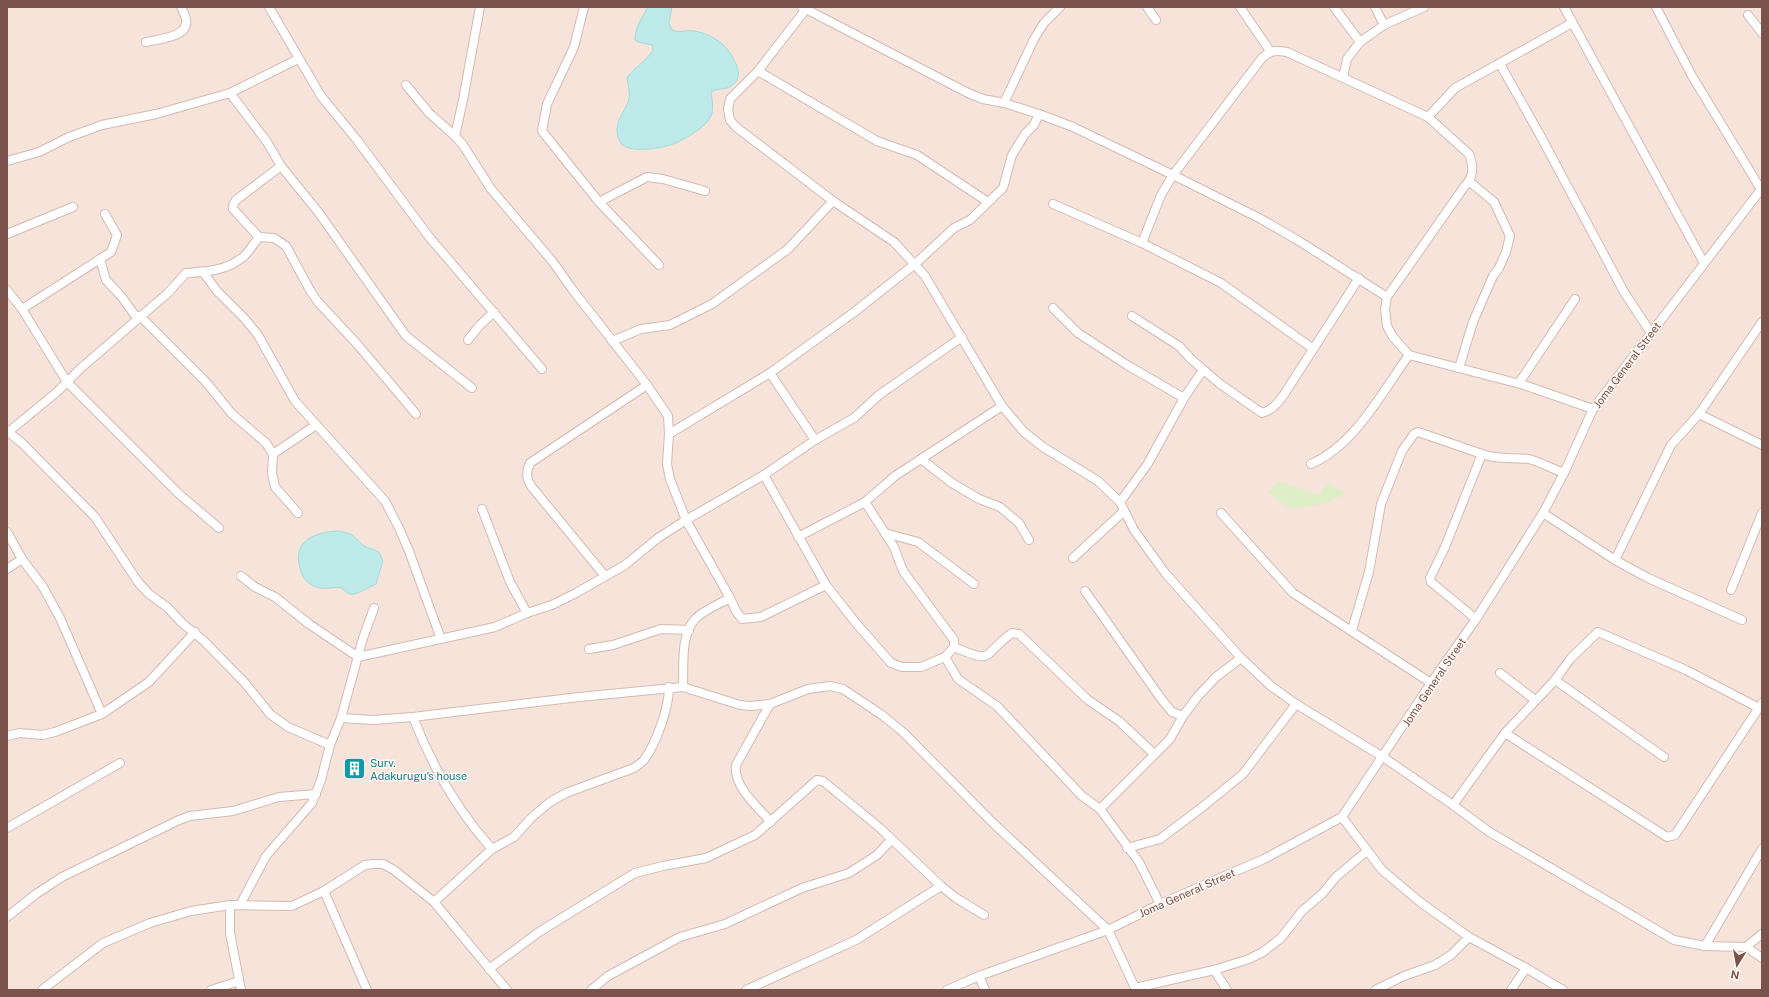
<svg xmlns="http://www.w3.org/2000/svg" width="1769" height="997" font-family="'Public Sans',sans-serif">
	<rect width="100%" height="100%" fill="#fef3eb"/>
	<!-- residential -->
	<rect fill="#f6e3d9" x="7" y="7" width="1755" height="983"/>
	<!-- green -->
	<path fill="#deeec7" d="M 1278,481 L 1319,495 L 1328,483 L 1346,493 L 1327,503 L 1291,509 L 1268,493 Z"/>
	<!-- water -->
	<g fill="#bdeae8" stroke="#a3dcda">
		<path d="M 648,7 L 672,7 L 669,23 L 672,30 C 679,33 687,30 694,31 C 713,34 729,46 736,64 C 739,71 740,78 734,84 C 727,91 718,87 711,92 C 712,100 714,108 711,116 C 706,127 688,137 678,142 C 666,148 627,155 620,142 C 611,124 624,115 629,99 C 630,92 628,85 627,78 C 634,67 646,62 653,50 L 652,45 L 638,42 L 635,40 C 635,27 642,18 648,7 Z"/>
		<path d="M 338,531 L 351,534 L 364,546 L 379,552 L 383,561 L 376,584 C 371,586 358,594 354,594 C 348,596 346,590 341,588 C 332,586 323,591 314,586 C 305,582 302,576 300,568 C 292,540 316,532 338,531 Z"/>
	</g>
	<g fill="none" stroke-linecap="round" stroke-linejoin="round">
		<defs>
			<g id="minor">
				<path d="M 269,7 L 321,96 L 357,140 L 430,238 L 542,369"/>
				<path d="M 480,7 L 463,100 L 455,136 L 463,145 L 491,189 L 553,262 L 572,289 L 647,385 L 668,416 L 669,434 L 667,464 L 670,479 L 686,520 L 730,598 L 736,611 L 742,619 L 761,617 L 826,585"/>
				<path d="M 584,7 L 574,47 L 547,104 L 542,131 L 599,202 L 659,265"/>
				<path d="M 802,7 L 968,93 L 983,99 L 1004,103 L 1039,114"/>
				<path d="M 1147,7 L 1156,20"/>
				<path d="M 1240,7 L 1270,51"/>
				<path d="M 1334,7 L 1360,42 L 1384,25 L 1424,7"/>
				<path d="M 1375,7 L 1384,25"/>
				<path d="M 1564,7 L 1704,263"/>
				<path d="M 1656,7 L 1692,76 L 1762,191"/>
				<path d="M 806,9 L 758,71 L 730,99 L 728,109 L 730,120 L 736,127 L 833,201 L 894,242 L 925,276 L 1002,406 L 1024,432 L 1043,447 L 1098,481 L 1120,502 L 1134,530 L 1166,574 L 1241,658 L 1271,686 L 1296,704 L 1383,757 L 1453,805 L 1488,831 L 1674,940 L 1705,946 L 1746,947 L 1762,958"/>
				<path d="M 1748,15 L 1762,33"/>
				<path d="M 146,42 C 159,39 190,37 186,19 C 185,15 183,11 181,7"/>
				<path d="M 1500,64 L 1540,135 L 1624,292 L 1651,333"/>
				<path d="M 758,71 L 877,141 L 917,155 L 988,202"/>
				<path d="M 1343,77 L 1347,59 L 1360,42"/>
				<path d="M 406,85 L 429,113 L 455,136"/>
				<path d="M 230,93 L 267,142 L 281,166 L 319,213 L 406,336 L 472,388"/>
				<path d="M 1004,103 L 1034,39 L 1044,23 L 1060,7"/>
				<path d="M 1428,117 L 1455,88 L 1572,23"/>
				<path d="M 7,161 L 39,152 L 69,137 L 102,125 L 156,114 L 230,93 L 298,59"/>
				<path d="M 599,202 L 647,177 L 663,179 L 705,191"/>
				<path d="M 1053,204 L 1142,243 L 1221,283 L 1312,348"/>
				<path d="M 7,234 L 73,207"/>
				<path d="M 259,237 L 233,209 L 233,205 L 236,200 L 281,166"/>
				<path d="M 1142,243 L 1161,195 L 1173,175 L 1262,58 C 1271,50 1276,50 1287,52 L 1428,117 L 1469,154 C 1474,167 1474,177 1464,187 L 1387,297"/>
				<path d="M 100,259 L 106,280 L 121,296 L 137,318"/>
				<path d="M 203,272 L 217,291 L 245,319 L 258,335 L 295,401 L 385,501 L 399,528 L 409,551 L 441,639"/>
				<path d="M 7,290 L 22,309 L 67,382 L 179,494 L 219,528"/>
				<path d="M 1053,308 L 1078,333 L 1127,365 L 1184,398"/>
				<path d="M 22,309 L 111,252 L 117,235 L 105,214"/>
				<path d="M 140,316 L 206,382 L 232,414 L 266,443 L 273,454 L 272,473 L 275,487 L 298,513"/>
				<path d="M 1132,316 L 1179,346 L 1191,359 L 1220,384 L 1262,413 C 1272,410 1277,404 1283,396 L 1359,278"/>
				<path d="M 468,340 L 479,326 L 494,312"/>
				<path d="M 612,341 L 641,329 L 670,325 L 712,304 L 788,249 L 833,201"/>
				<path d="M 1459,368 L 1473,322 L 1493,276 L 1499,268 L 1506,252 L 1510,236 L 1494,202 L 1470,182"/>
				<path d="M 770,373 L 815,440"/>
				<path d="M 1519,383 L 1575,299"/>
				<path d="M 1699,414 L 1762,445"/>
				<path d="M 8,432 L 22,443 L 95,517 L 138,582 L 149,594 L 167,607 L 182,623 L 204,641 L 245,683 L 270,714 L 288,727 L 330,745"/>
				<path d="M 7,433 L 57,392 L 81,368 L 168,293 L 186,273 C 206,272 228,270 243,257 C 249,252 254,243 259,237 L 274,238 L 286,246 L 311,292 L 318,302 L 358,345 L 416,414"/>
				<path d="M 669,434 L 770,373 L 853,313 L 915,264 L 954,228 L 970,220 L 1003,188 L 1012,155 L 1025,134 L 1034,125 L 1039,114 L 1073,127 L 1173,175 L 1261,219 L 1299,241 L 1387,297 L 1385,309 L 1387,326 L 1393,337 L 1409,355 L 1524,385 L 1593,409"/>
				<path d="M 273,454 L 316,425"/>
				<path d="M 921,459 L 952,483 L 979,499 L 1000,507 L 1019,523 L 1029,540"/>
				<path d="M 1311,464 C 1355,445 1382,392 1409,355"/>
				<path d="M 764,475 L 826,585 L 856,623 L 891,663 L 902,667 L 921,667 L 945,657"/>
				<path d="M 865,502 L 894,547 L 903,571 L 954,640 L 954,647 L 945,657 L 958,679 L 997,706 L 1082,796 L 1100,809 L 1139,862 L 1160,904"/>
				<path d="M 1120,502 L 1147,465 L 1184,398 L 1203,370"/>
				<path d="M 482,509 L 510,582 L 527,613"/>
				<path d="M 1221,513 L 1293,593 L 1431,683"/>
				<path d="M 1543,513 L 1615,560 L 1648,578 L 1742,620"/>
				<path d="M 7,532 L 22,559 L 43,587 L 60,618 L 102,714"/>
				<path d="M 885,533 L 918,542 L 974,584"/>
				<path d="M 798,537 L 865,502 L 895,476 L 1002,406"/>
				<path d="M 1073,558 L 1124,511"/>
				<path d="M 1615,560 L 1671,445 L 1699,414 L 1762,322"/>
				<path d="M 7,569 L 22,559"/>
				<path d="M 241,576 L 255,587 L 275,597 L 309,624 L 358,657 L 495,627 L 527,613 L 552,605 L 576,593 L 625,565 L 658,538 L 686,520 L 764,475 L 815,440 L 854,418 L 879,395 L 962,337"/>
				<path d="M 605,576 L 531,486 C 526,477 526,473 530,463 L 647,385"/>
				<path d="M 1731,590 L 1762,513"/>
				<path d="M 1085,591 L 1162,700 L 1172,712 L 1183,716"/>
				<path d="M 1476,619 L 1436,586 L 1431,582 L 1430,578 L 1445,547 L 1482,454 C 1497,460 1513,457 1529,459 C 1540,462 1553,469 1564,473"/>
				<path d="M 1352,630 L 1369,572 L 1381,504 L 1402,451 L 1414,434 L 1418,432 L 1482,454"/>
				<path d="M 954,647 C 996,665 981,655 1012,633 L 1019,634 L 1088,700 L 1119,721 L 1154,754"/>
				<path d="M 589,649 L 613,645 L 661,629 L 689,630"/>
				<path d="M 1500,673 L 1535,700"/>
				<path d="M 1555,680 L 1664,757"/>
				<path d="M 683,687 C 684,666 680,636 695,619 C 704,610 719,604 730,598"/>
				<path d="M 770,704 L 736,765 C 733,787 758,807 771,822"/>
				<path d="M 413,717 C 432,766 457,810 492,849"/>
				<path d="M 341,718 L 363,638 L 374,608"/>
				<path d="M 1505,733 L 1667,837 L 1675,835 L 1762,703"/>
				<path d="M 7,736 L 20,733 L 42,735 L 55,732 L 102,714 L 149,682 L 195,632"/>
				<path d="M 1453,805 L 1505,733 L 1555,680 L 1571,658 L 1598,632 L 1686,670 L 1759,708"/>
				<path d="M 1100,809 L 1170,739 L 1183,716 L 1198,696 L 1216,677 L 1241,658"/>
				<path d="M 1342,817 L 1382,870 L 1420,902 L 1469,937 L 1526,968 L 1563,990"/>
				<path d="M 7,828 L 120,763"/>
				<path d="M 1127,848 L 1160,839 L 1205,805 L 1243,774 L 1296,704"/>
				<path d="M 324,891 L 367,990"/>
				<path d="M 434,902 L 492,849 L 514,837 L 531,818 L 550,802 L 566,793 L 634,768 C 637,766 641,763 644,760 C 656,744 669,708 669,687"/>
				<path d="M 230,905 L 230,933 L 241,990"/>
				<path d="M 240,905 L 266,856 L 312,803 L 321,780 L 330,745 L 341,718 L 373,720 L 413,717 L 579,697 L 683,687 L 740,705 L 751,706 L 770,704 L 808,689 L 830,686 L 843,689 L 882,715 L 904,733 L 993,823 L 1108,930 L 1136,990"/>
				<path d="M 7,917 L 36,894 L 62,877 L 179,820 L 190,816 L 233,811 L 279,797 L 316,794"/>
				<path d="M 1705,946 L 1762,849"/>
				<path d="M 1746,947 L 1762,934"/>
				<path d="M 489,969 L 539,932 L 635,873 L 663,866 L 706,858 L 755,835 L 817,780 L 823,781 L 880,828 L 941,886 L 956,898 L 984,915"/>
				<path d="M 1214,970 L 1227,990"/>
				<path d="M 979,976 L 985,990"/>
				<path d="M 1135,988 L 1214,970 L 1249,959 L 1263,952 L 1281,938 L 1302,911 L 1322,894 L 1336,877 L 1367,851"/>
				<path d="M 42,990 L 103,943 L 150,923 L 191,911 L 230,905 L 292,906 L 324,891 L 365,865 L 373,864 L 383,864 L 394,870 L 434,902 L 507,990"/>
				<path d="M 211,990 L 239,981"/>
				<path d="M 591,990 L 608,976 L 680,937 L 725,924 L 802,888 L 849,873 L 877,855 L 891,840"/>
				<path d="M 746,990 L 856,940 L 941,886"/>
				<path d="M 947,990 L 979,976 L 1108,930 L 1160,904 L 1264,859 L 1342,817 L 1431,683 L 1476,619 L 1543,513 L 1564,473 L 1593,409 L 1762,188"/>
				<path d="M 1375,990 L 1404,976 L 1435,965 L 1451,955 L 1469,937"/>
				<path d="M 1511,990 L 1526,968"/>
			</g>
		</defs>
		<!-- minor casing -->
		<use href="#minor" stroke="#d4bab2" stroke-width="10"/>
		<!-- minor -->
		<use href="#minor" stroke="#fff" stroke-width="8"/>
	</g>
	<!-- icons -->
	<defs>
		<symbol id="building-square" viewBox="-11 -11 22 22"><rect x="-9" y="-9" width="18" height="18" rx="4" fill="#0f9aa8" stroke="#fff8f3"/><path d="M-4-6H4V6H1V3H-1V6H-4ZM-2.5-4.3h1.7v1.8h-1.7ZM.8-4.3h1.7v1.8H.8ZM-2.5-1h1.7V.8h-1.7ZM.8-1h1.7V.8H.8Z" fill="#fff"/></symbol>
	</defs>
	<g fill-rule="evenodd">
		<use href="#building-square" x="342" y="756" width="25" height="25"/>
	</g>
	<g text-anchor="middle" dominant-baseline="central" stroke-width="3" stroke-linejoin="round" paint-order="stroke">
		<!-- street labels -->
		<g font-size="11" fill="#7c534b" stroke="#fff8f3">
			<text transform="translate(1627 365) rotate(-53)">Joma General Street</text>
			<text transform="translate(1434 682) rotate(-56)">Joma General Street</text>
			<text transform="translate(1187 893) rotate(-24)">Joma General Street</text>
		</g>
		<!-- culture labels -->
		<g font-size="11" fill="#0d838f" stroke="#fff8f3" text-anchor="start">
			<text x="370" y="763">Surv.<tspan x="370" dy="13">Adakurugu's house</tspan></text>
		</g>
	</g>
	<!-- border -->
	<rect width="1769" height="997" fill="none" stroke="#7c534b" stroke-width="16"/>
	<!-- north arrow -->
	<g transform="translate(1737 965) rotate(191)" stroke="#fff8f3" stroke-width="3" paint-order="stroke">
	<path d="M0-3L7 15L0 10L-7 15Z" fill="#7c534b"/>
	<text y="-6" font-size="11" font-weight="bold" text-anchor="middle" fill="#7c534b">N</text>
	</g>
</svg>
